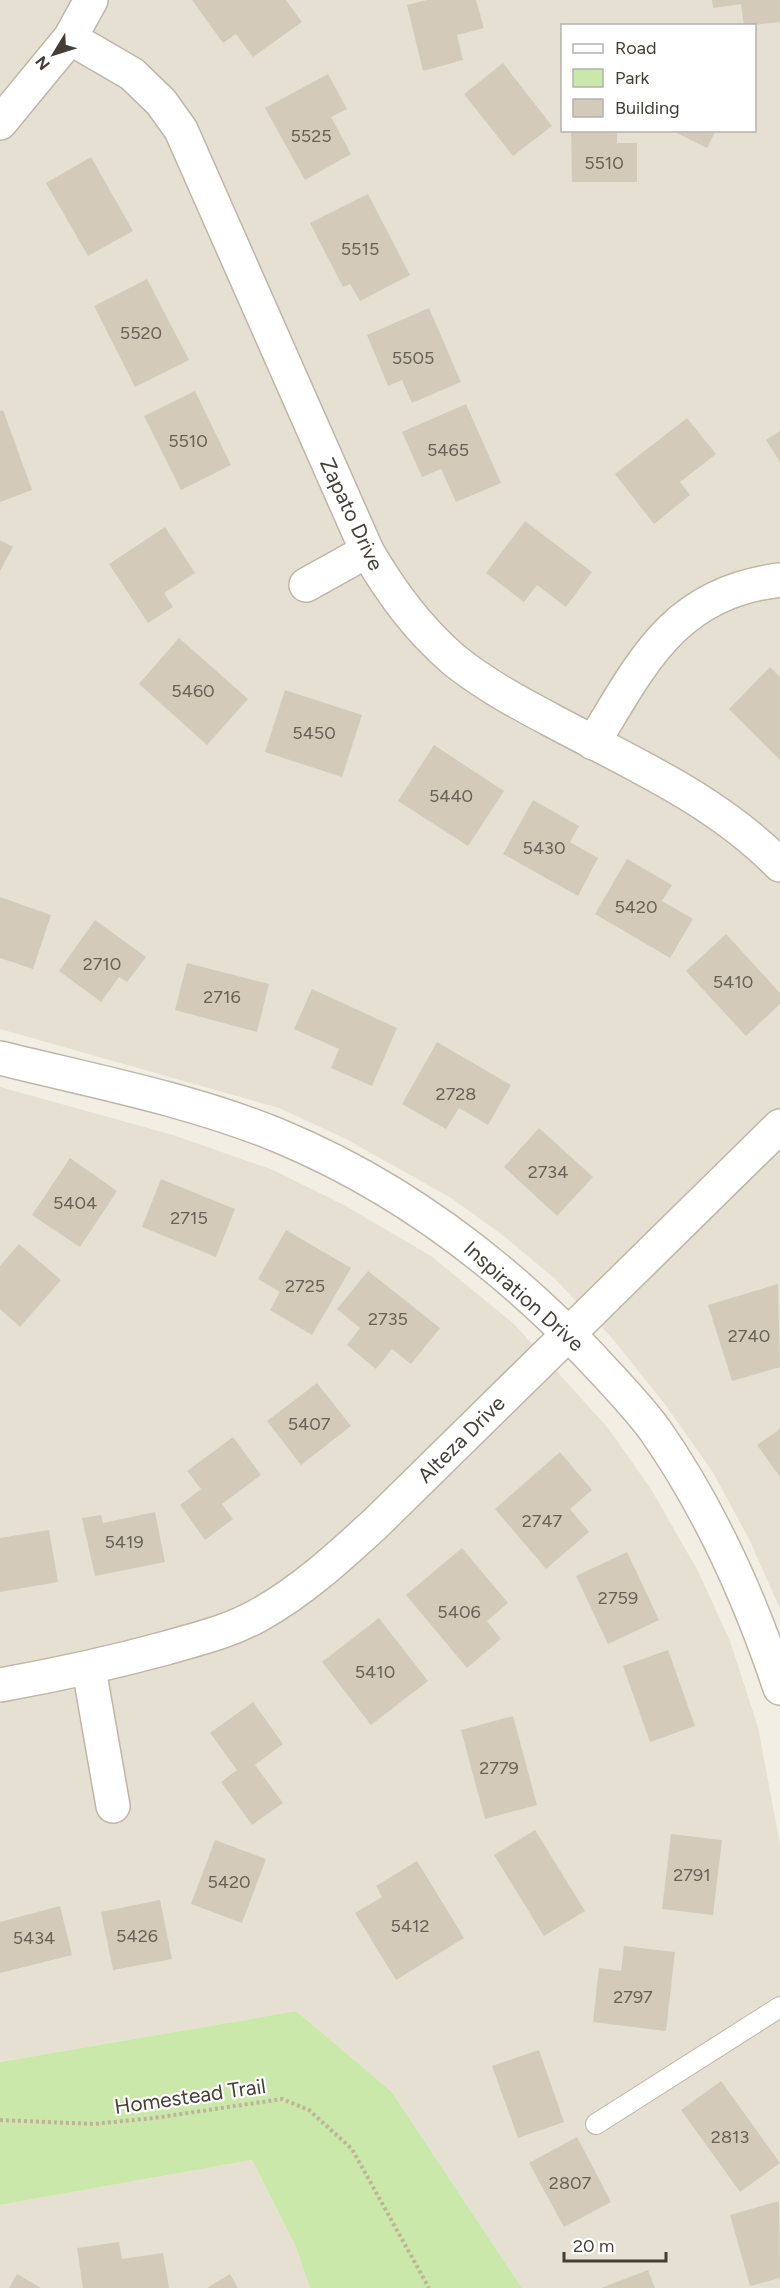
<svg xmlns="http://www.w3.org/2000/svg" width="780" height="2288" font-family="Figtree,sans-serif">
	<rect width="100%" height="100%" fill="#f2eee4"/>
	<!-- residential -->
	<g fill="#e6e0d2" fill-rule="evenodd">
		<path d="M 0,0 L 780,0 L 780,1609 L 749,1539 L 712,1471 L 664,1403 L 611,1337 L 554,1278 L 505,1237 L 451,1198 L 346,1139 L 279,1108 L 0,1029 ZM 562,26 L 754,26 L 754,130 L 562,130 Z"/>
		<path d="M 0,1087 L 173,1135 L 273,1170 L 344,1205 L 431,1256 L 514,1324 L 608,1428 L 651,1489 L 698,1571 L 730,1641 L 758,1727 L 780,1845 L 780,2288 L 522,2288 L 391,2091 L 296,2011 L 0,2062 Z"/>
		<path d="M 252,2160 L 295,2245 L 310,2288 L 0,2288 L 0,2205 Z"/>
	</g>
	<!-- green -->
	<path fill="#cbe8ab" d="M 296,2011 L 391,2091 L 522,2288 L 310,2288 L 295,2245 L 252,2160 L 0,2205 L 0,2062 Z"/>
	<!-- building -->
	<g fill="#d4cab9">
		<path d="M 192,0 L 286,0 L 302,22 L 253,57 L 236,34 L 223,43 Z"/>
		<path d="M 427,0 L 476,0 L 484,28 L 457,35 L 463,60 L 423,71 L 407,5 Z"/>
		<path d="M 712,0 L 780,0 L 780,22 L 744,26 L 741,4 L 713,8 Z"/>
		<path d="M 503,63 L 552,126 L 513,156 L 464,94 Z"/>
		<path d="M 328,74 L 347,109 L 331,117 L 351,154 L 305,180 L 265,108 Z"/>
		<path d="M 571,130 L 617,130 L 617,143 L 637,143 L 637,182 L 572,182 Z"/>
		<path d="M 671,130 L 716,130 L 707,148 Z"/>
		<path d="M 91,157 L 133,231 L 88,256 L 46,183 Z"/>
		<path d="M 368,194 L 410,275 L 360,301 L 350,284 L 343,287 L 310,223 Z"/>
		<path d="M 147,279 L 189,360 L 135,387 L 94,306 Z"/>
		<path d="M 429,308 L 461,382 L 412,403 L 402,380 L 388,386 L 367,335 Z"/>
		<path d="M 195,391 L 231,465 L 181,490 L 144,416 Z"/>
		<path d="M 466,404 L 501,483 L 456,502 L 441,469 L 422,477 L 402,432 Z"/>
		<path d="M 3,410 L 32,490 L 0,502 L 0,411 Z"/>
		<path d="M 687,418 L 716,454 L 680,482 L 690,495 L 654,524 L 615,474 Z"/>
		<path d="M 780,431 L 780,462 L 766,440 Z"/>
		<path d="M 525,521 L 592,572 L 566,607 L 537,585 L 524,602 L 486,573 Z"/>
		<path d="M 165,527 L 195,573 L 164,593 L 173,607 L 148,623 L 109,564 Z"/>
		<path d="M 0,540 L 13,547 L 0,571 Z"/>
		<path d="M 179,638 L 248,699 L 207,745 L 139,684 Z"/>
		<path d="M 770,667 L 780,677 L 780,760 L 729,709 Z"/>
		<path d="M 285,690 L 362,715 L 342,777 L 265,752 Z"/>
		<path d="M 434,745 L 504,791 L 468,846 L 398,801 Z"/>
		<path d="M 533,800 L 579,826 L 570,842 L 598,858 L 578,896 L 503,854 Z"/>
		<path d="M 627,859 L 672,885 L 662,901 L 693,919 L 670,958 L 595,914 Z"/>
		<path d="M 0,897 L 51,915 L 33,969 L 0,958 Z"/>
		<path d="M 95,920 L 146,957 L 127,982 L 119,977 L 101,1002 L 59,971 Z"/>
		<path d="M 726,934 L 780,993 L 780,1004 L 746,1036 L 686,971 Z"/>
		<path d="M 187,963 L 269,984 L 257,1032 L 175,1010 Z"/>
		<path d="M 312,989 L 397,1028 L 372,1086 L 331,1068 L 339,1049 L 294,1029 Z"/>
		<path d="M 437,1042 L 511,1085 L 488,1125 L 459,1108 L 446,1129 L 402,1104 Z"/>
		<path d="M 539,1128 L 593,1177 L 557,1216 L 504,1167 Z"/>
		<path d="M 70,1158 L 117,1191 L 80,1247 L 32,1215 Z"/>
		<path d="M 161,1179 L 235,1209 L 216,1257 L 142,1227 Z"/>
		<path d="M 286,1230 L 351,1268 L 312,1335 L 270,1310 L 280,1292 L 258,1279 Z"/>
		<path d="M 19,1244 L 61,1280 L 20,1327 L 0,1309 L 0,1266 Z"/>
		<path d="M 368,1271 L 440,1328 L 411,1364 L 392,1349 L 376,1369 L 347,1345 L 360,1328 L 337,1309 Z"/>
		<path d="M 778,1284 L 780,1367 L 732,1381 L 708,1305 Z"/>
		<path d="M 317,1383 L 351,1426 L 301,1465 L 267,1421 Z"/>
		<path d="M 780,1429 L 780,1477 L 757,1445 Z"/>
		<path d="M 233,1437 L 261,1475 L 222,1504 L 233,1519 L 205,1540 L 180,1505 L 201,1489 L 187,1471 Z"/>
		<path d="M 560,1452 L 592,1490 L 570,1509 L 589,1532 L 546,1569 L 495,1509 Z"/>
		<path d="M 155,1512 L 165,1562 L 95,1576 L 82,1518 L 101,1515 L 103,1523 Z"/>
		<path d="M 49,1530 L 58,1582 L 0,1592 L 0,1538 Z"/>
		<path d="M 462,1548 L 508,1603 L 487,1621 L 501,1639 L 467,1668 L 406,1595 Z"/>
		<path d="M 627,1552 L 659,1620 L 608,1644 L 576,1576 Z"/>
		<path d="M 379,1618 L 428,1681 L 371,1725 L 322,1662 Z"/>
		<path d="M 668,1650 L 695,1726 L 650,1742 L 623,1666 Z"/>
		<path d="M 253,1702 L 283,1744 L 255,1765 L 283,1803 L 252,1825 L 221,1782 L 237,1770 L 210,1733 Z"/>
		<path d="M 513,1716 L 537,1805 L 485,1819 L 461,1730 Z"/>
		<path d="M 535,1830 L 585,1911 L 544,1936 L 494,1855 Z"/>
		<path d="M 671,1834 L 722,1840 L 713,1915 L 662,1909 Z"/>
		<path d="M 215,1840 L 266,1859 L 242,1923 L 191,1904 Z"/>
		<path d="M 417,1861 L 464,1938 L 396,1980 L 355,1913 L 382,1897 L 376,1886 Z"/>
		<path d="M 160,1900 L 172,1959 L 113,1970 L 101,1912 Z"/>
		<path d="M 60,1906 L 72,1955 L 0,1973 L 0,1922 Z"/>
		<path d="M 624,1946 L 675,1952 L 666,2031 L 593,2022 L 599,1968 L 621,1971 Z"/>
		<path d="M 539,2050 L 564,2122 L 518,2138 L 492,2066 Z"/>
		<path d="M 721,2081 L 780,2163 L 740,2192 L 681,2110 Z"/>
		<path d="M 577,2137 L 611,2202 L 564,2227 L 529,2163 Z"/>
		<path d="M 779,2201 L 780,2278 L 750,2286 L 730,2215 Z"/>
		<path d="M 119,2242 L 122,2259 L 163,2253 L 169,2288 L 83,2288 L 77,2248 Z"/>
		<path d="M 648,2270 L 655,2288 L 601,2288 Z"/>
		<path d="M 17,2274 L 41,2288 L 9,2288 Z"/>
		<path d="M 230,2274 L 238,2288 L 207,2288 Z"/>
	</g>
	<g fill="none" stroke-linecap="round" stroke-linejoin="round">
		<defs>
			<path id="service" d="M 596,2124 L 780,2007"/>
			<g id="minor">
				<path d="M 70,38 L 132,74 L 161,102 L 181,130 L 367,551 C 391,592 417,628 454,660 C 484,684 517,702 551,720 C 631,763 715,799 780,865"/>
				<path d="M 0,123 L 70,38 L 91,0"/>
				<path d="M 306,585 L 367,551"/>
				<path d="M 593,743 C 643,661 674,593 780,580"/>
				<path d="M 89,1669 L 113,1806"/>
				<path d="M 0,1685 C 56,1675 111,1663 166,1648 C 197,1639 228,1632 257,1616 C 301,1592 339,1557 376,1523 L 780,1126"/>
			</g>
			<path id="tertiary" d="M 0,1058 C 93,1081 188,1099 277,1135 C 396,1184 500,1262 588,1354 C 611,1379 635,1403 655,1430 C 710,1509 750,1598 780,1688"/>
		</defs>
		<!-- service casing -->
		<use href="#service" stroke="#beb6a6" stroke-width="22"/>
		<!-- minor casing -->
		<use href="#minor" stroke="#beb6a6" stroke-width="36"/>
		<!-- tertiary casing -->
		<use href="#tertiary" stroke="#beb6a6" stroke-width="36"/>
		<!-- path -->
		<path stroke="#c0b297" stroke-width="4" stroke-dasharray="3 3" stroke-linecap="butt" d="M 0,2120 L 93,2124 L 154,2118 L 282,2099 L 309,2110 L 352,2149 L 429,2288"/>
		<!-- service -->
		<use href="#service" stroke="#fff" stroke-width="20"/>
		<!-- minor -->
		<use href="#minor" stroke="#fff" stroke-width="33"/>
		<!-- tertiary -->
		<use href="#tertiary" stroke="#fff" stroke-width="33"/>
	</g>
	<g text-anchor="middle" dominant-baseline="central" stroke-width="4.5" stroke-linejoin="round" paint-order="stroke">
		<!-- number labels -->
		<g font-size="18" fill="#686155">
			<text x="311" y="136">5525</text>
			<text x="604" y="163">5510</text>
			<text x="360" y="249">5515</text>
			<text x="141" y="333">5520</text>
			<text x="413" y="358">5505</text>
			<text x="188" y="441">5510</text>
			<text x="448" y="450">5465</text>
			<text x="193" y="691">5460</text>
			<text x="314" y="733">5450</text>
			<text x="451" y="796">5440</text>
			<text x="544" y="848">5430</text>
			<text x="636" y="907">5420</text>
			<text x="102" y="964">2710</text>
			<text x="733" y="982">5410</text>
			<text x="222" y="997">2716</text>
			<text x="456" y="1094">2728</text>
			<text x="548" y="1172">2734</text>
			<text x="75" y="1203">5404</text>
			<text x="189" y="1218">2715</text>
			<text x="305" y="1286">2725</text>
			<text x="388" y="1319">2735</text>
			<text x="749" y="1336">2740</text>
			<text x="309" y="1424">5407</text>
			<text x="542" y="1521">2747</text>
			<text x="124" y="1542">5419</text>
			<text x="618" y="1598">2759</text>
			<text x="459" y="1612">5406</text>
			<text x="375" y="1672">5410</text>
			<text x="499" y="1768">2779</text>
			<text x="692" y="1875">2791</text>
			<text x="229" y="1882">5420</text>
			<text x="410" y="1926">5412</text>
			<text x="137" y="1936">5426</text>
			<text x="34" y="1938">5434</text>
			<text x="633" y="1997">2797</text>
			<text x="730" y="2137">2813</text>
			<text x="570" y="2183">2807</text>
		</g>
		<!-- street labels -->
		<g font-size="21" fill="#443e34" stroke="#fff">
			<text transform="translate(352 514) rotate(65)">Zapato Drive</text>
			<text transform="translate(524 1296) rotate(42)">Inspiration Drive</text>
			<text transform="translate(461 1439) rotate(-45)">Alteza Drive</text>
			<text transform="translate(190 2096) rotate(-8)">Homestead Trail</text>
		</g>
	</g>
	<!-- legend -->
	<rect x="561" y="24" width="195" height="108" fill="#ffffff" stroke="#b4b2ae" stroke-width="1.5"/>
	<rect x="573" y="44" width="30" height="9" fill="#ffffff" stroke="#b4b2ae" stroke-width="1.5"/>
	<text x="615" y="54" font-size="18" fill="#443e34">Road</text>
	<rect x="573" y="69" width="30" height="18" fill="#cbe8ab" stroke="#b4b2ae" stroke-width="1.5"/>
	<text x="615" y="84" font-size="18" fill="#443e34">Park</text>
	<rect x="573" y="99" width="30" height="18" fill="#d4cab9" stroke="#b4b2ae" stroke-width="1.5"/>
	<text x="615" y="114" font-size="18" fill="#443e34">Building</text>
	<!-- north arrow -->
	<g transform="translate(54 54) rotate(232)" stroke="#ffffff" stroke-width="4.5" paint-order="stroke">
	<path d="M0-4.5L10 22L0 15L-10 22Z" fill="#443e34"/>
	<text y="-9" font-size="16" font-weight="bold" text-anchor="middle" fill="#443e34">N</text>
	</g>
	<!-- scale -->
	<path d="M564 2252v9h102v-9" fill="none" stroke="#443e34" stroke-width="3"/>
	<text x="573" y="2252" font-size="18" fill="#443e34" stroke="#ffffff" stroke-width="4.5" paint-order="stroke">20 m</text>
</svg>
